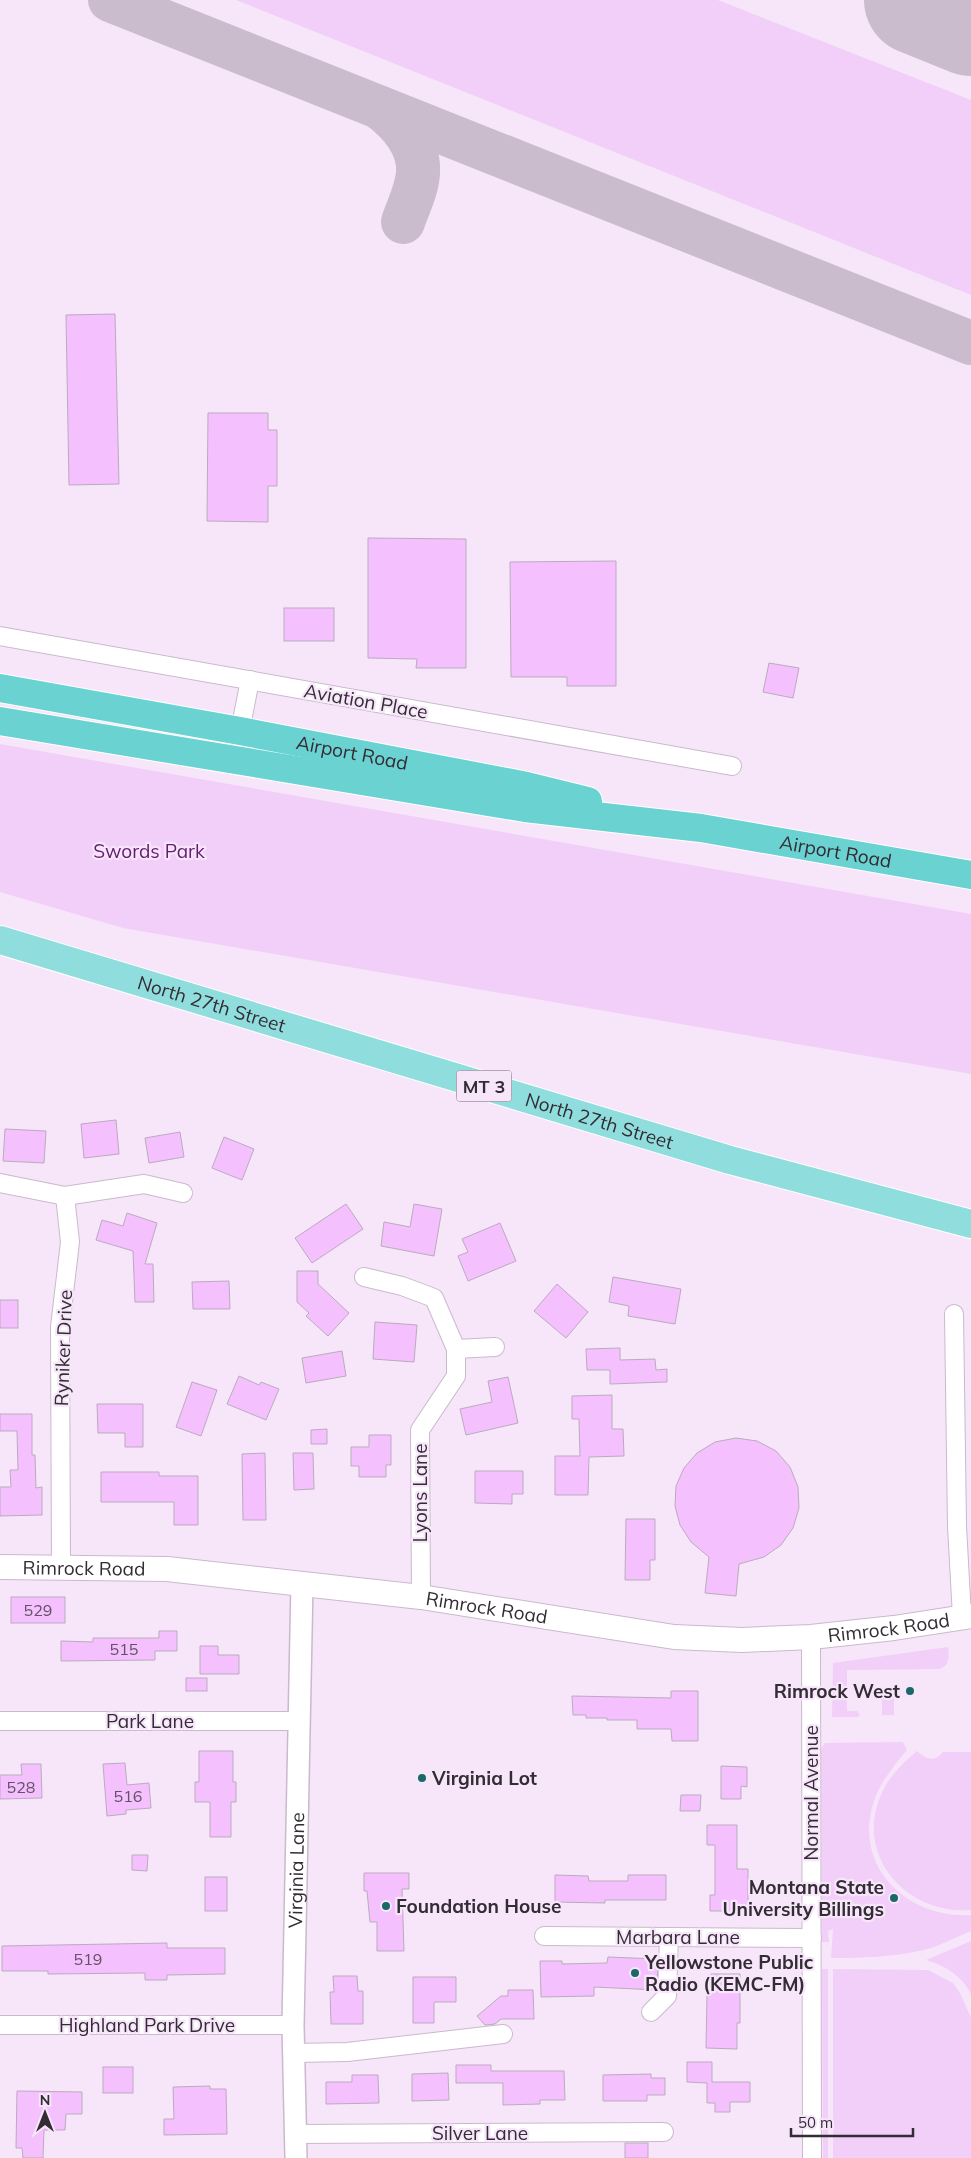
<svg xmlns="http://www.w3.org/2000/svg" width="971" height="2158" font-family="Mulish,sans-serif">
	<rect width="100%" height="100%" fill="#f7e6fa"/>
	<!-- green -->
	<g fill="#f2cff8">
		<path d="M 236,0 L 718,0 L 971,100 L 971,295 Z"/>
		<path d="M 0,744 L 971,914 L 971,1074 L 123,928 L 0,892 Z"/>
		<path d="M 948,1647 C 949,1656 950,1666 939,1669 L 847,1670 L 847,1711 L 857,1711 L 860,1715 L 858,1717 L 832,1717 L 833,1663 Z"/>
		<rect x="882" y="1690" width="12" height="25"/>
		<path d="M 903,1742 L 907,1750 C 895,1764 879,1784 874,1801 C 852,1866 907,1919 971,1915 L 971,1931 C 956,1937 940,1946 924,1950 C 893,1957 862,1958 831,1958 L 833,1929 L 828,1931 L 829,1942 L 822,1942 L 821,1749 L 825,1743 Z"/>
		<path d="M 917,1751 C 926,1759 934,1763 943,1752 L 971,1752 L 971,1910 C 908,1915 854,1857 881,1795 C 888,1777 903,1763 917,1751 Z"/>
		<path d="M 971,1941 L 971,1994 C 962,1976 945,1965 926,1960 Z"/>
		<path d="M 822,1969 L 828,1969 L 828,2158 L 823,2158 Z"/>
		<path d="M 833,1969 L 928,1970 L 953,1983 L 960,1993 L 971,2018 L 971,2158 L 833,2158 Z"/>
	</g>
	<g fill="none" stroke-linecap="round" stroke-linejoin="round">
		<!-- taxiway -->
		<g stroke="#cabccd" stroke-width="44">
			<path d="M 110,0 L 971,343"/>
			<path d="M 380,108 C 400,123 420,146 418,173 C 417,190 408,207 403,222"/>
		</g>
		<!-- runway -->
		<path stroke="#cabccd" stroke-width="110" d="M 919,0 L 971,21"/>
	</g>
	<!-- building -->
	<g fill="#f4c0fd" stroke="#bbabbe">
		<path d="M 115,314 L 119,484 L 69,485 L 66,315 Z"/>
		<path d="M 208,413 L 268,413 L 268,430 L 277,430 L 277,486 L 268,486 L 268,522 L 207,521 Z"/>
		<path d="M 368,538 L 466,539 L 466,668 L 416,668 L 417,659 L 368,658 Z"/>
		<path d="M 616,561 L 616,686 L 567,686 L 567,677 L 511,677 L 510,562 Z"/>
		<rect x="284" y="608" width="50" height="33"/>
		<path d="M 769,663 L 799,668 L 793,698 L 763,692 Z"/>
		<path d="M 116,1120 L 119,1154 L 84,1158 L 81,1124 Z"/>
		<path d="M 5,1129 L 46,1131 L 44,1163 L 3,1161 Z"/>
		<path d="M 180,1132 L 184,1157 L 149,1163 L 145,1138 Z"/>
		<path d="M 224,1137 L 254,1149 L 242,1180 L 212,1168 Z"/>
		<path d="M 346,1204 L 363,1229 L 312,1263 L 295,1238 Z"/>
		<path d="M 414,1204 L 442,1209 L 434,1256 L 381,1246 L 384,1222 L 410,1227 Z"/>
		<path d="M 127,1213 L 157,1223 L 145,1264 L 153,1264 L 154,1302 L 135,1302 L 133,1251 L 96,1240 L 102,1220 L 123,1226 Z"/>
		<path d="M 500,1223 L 516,1261 L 468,1281 L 458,1256 L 468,1252 L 462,1239 Z"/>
		<path d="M 297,1271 L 318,1271 L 318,1284 L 349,1313 L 328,1336 L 306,1316 L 309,1313 L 297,1302 Z"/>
		<path d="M 613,1277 L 681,1289 L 675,1324 L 628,1316 L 629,1306 L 609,1302 Z"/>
		<path d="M 229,1281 L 230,1309 L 193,1309 L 192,1282 Z"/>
		<path d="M 557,1284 L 588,1312 L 566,1338 L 534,1311 Z"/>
		<rect x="0" y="1300" width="18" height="28"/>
		<path d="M 375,1322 L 417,1325 L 414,1362 L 373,1359 Z"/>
		<path d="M 620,1348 L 620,1360 L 655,1359 L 656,1370 L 667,1369 L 667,1382 L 610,1384 L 610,1370 L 587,1370 L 586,1349 Z"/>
		<path d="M 342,1351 L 346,1376 L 306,1383 L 302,1358 Z"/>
		<path d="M 239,1376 L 259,1385 L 261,1382 L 279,1389 L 266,1420 L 227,1404 Z"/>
		<path d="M 508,1377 L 518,1423 L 466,1435 L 460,1409 L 492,1402 L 488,1381 Z"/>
		<path d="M 192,1382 L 217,1390 L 201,1436 L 176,1427 Z"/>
		<path d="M 612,1395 L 612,1429 L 623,1429 L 624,1456 L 589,1457 L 588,1495 L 555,1495 L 555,1456 L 580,1456 L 579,1419 L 572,1419 L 572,1396 Z"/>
		<path d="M 97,1404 L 143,1404 L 143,1447 L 125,1447 L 125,1433 L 98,1433 Z"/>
		<path d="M 0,1414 L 32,1414 L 32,1455 L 35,1455 L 36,1488 L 42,1487 L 42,1515 L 0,1516 L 0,1487 L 11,1487 L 10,1470 L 18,1470 L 17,1431 L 0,1431 Z"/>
		<path d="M 327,1429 L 327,1444 L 311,1444 L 311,1430 Z"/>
		<path d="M 369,1435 L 391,1435 L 391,1465 L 386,1465 L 386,1477 L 359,1477 L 359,1466 L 351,1466 L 351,1447 L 369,1447 Z"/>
		<path d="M 736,1438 L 757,1441 L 776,1451 L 790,1467 L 798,1487 L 799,1508 L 793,1528 L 781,1545 L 764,1557 L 739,1564 L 736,1596 L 705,1593 L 709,1557 L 691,1542 L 680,1525 L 675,1506 L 676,1486 L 684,1468 L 697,1453 L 715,1442 Z"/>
		<path d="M 265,1453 L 266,1520 L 243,1520 L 242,1454 Z"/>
		<path d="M 293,1453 L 313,1453 L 314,1489 L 294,1490 Z"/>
		<path d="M 475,1471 L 523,1471 L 523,1494 L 512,1494 L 512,1504 L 475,1503 Z"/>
		<path d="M 101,1472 L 159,1472 L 159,1476 L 198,1476 L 198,1525 L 174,1525 L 174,1502 L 101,1502 Z"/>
		<path d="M 626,1519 L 655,1519 L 655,1560 L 650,1560 L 650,1580 L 625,1580 Z"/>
		<rect x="11" y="1597" width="54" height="26"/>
		<path d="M 159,1631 L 177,1631 L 177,1651 L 155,1651 L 155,1660 L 61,1661 L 61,1641 L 93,1642 L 93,1638 L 159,1638 Z"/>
		<path d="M 200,1646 L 218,1646 L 218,1655 L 239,1655 L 239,1674 L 200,1674 Z"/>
		<rect x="186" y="1678" width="21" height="13"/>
		<path d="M 671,1691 L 698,1691 L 698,1741 L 672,1741 L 671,1729 L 637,1729 L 637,1720 L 607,1720 L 607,1718 L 586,1718 L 586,1715 L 573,1715 L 572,1696 L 671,1698 Z"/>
		<path d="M 199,1751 L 233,1751 L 233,1782 L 236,1782 L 236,1802 L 231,1802 L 231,1837 L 210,1837 L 210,1802 L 195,1802 L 195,1782 L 199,1782 Z"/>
		<path d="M 125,1763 L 127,1785 L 149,1783 L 151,1808 L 126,1810 L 126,1814 L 107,1816 L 103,1764 Z"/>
		<path d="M 21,1764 L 41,1764 L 42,1798 L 0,1799 L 0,1775 L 22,1775 Z"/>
		<path d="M 721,1766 L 747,1767 L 747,1787 L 741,1786 L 741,1799 L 721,1799 Z"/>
		<path d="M 681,1795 L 701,1795 L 700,1811 L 680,1811 Z"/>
		<path d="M 707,1825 L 737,1825 L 737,1869 L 748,1869 L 748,1915 L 725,1915 L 725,1911 L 710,1911 L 710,1895 L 715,1895 L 715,1845 L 707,1845 Z"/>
		<path d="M 132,1855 L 148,1855 L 147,1871 L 132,1870 Z"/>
		<path d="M 364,1873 L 409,1873 L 409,1889 L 402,1889 L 404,1951 L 377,1951 L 377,1922 L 370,1922 L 367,1891 L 364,1891 Z"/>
		<path d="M 555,1875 L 588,1876 L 589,1881 L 628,1881 L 628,1875 L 666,1875 L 666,1900 L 605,1900 L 605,1903 L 555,1902 Z"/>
		<rect x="205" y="1877" width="22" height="34"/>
		<path d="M 167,1943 L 167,1948 L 225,1948 L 225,1974 L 167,1975 L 167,1980 L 145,1980 L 145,1973 L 48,1974 L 48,1971 L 2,1971 L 2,1946 Z"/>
		<path d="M 608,1957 L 658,1959 L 657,1990 L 594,1987 L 594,1996 L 541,1997 L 540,1961 L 562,1961 L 562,1964 L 607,1963 Z"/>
		<path d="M 711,1974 L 740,1974 L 740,2023 L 737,2023 L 737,2049 L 706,2048 L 707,1996 L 711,1996 Z"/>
		<path d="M 333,1976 L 357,1976 L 358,1991 L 363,1991 L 363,2024 L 331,2024 L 330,1992 L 334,1992 Z"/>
		<path d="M 413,1977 L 456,1977 L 456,2002 L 434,2002 L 434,2023 L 413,2023 Z"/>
		<path d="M 508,1990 L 533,1990 L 534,2019 L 501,2019 L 495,2024 L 485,2025 L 477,2016 L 501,1996 L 508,1996 Z"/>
		<path d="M 687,2062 L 712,2062 L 712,2082 L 750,2082 L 750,2102 L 730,2102 L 730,2112 L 715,2112 L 715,2103 L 707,2103 L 707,2083 L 687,2082 Z"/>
		<path d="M 456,2065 L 491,2065 L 491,2071 L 564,2071 L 565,2100 L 540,2100 L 540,2104 L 503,2105 L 503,2083 L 456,2083 Z"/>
		<rect x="103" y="2067" width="30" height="26"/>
		<path d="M 448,2073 L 449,2100 L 412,2101 L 412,2074 Z"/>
		<path d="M 651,2074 L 651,2078 L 665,2078 L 665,2095 L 647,2095 L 647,2101 L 603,2101 L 603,2075 Z"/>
		<path d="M 352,2075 L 378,2075 L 379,2103 L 326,2104 L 326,2082 L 352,2082 Z"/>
		<path d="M 210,2086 L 210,2089 L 226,2089 L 227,2134 L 164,2135 L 164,2119 L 174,2119 L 173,2087 Z"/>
		<path d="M 17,2091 L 82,2092 L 82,2114 L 66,2114 L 65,2130 L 44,2130 L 43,2158 L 23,2158 L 22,2148 L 16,2148 Z"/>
		<rect x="625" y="2143" width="23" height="15"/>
	</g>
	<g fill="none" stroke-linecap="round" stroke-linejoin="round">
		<defs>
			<g id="minor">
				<path d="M 0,636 L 732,766"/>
				<path d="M 238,741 L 250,680"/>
				<path d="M 0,1183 L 65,1196 L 70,1242 L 60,1327 L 61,1566"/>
				<path d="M 65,1196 L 144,1184 L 183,1193"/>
				<path d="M 364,1277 L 402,1286 L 434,1298 L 456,1349 L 456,1376 L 420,1430 L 421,1597"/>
				<path d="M 954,1314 L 957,1526 L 962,1617"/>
				<path d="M 456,1349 L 495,1347"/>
				<path d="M 811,1637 L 812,2158"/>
				<path d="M 0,1721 L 299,1721"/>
				<path d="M 544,1936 L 812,1938"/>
				<path d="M 651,2012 L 667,1996 L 669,1937"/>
				<path d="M 0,2025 L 293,2025"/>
				<path d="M 294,2053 L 347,2052 L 503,2034"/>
				<path d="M 297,2134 L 664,2132"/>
			</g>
			<g id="tertiary">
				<path id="s1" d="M 296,2158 L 293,2025 L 302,1584"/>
			</g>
			<g id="secondary">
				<path id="s2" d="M 0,1567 L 167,1569 L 421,1597 L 674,1637 L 742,1640 L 811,1637 L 894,1628 L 971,1616"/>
			</g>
			<g id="primary">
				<path id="s3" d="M 0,940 L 730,1160 L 971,1224"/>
			</g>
			<g id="trunk">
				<path id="s4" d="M 0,688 L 240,731 L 527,786 L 588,801"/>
				<path id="s5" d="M 0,721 L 525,808 L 701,828 L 971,875"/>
			</g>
		</defs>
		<!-- minor casing -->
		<use href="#minor" stroke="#cab9cc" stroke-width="20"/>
		<!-- tertiary casing -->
		<use href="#tertiary" stroke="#cab9cc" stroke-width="24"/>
		<!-- secondary casing -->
		<use href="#secondary" stroke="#cab9cc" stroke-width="26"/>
		<!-- primary casing -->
		<use href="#primary" stroke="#fff" stroke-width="30"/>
		<!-- trunk casing -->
		<use href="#trunk" stroke="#fff" stroke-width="30"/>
		<!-- minor -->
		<use href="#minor" stroke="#fff" stroke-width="18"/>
		<!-- tertiary -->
		<use href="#tertiary" stroke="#fff" stroke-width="21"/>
		<!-- secondary -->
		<use href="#secondary" stroke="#fff" stroke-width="24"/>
		<!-- primary -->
		<use href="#primary" stroke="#90dddd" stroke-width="28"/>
		<!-- trunk -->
		<use href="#trunk" stroke="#6bd2d2" stroke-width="28"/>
	</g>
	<!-- markers -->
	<g fill="#1a6868" stroke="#f7e6fa" stroke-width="2">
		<circle cx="910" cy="1691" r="5"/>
		<circle cx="422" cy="1778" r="5"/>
		<circle cx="894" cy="1898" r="5"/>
		<circle cx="386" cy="1906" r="5"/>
		<circle cx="635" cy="1973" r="5"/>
	</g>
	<g text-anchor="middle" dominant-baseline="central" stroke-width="4.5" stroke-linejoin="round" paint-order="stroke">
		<!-- number labels -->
		<g font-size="16" fill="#635166">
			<text x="38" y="1610">529</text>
			<text x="124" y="1649">515</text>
			<text x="21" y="1787">528</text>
			<text x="128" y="1796">516</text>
			<text x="88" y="1959">519</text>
		</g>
		<!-- shield labels -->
		<rect fill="#f7e6fa" stroke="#6e646f" stroke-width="1" x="456.5" y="1070.5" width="55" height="31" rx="4"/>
		<g font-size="18" font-weight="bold" fill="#332c34">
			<text x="484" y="1086">MT 3</text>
		</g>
		<!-- street labels -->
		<g font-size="19" fill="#332c34" stroke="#f7e6fa">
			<text transform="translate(366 701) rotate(10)">Aviation Place</text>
			<text stroke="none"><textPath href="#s4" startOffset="358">Airport Road</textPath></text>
			<text stroke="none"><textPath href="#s5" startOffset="846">Airport Road</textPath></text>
			<text stroke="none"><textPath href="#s3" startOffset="221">North 27th Street</textPath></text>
			<text stroke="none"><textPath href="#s3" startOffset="626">North 27th Street</textPath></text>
			<text transform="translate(63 1348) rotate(-88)">Ryniker Drive</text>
			<text transform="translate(420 1493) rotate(-90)">Lyons Lane</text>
			<text stroke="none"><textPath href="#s2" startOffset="84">Rimrock Road</textPath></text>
			<text stroke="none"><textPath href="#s2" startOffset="489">Rimrock Road</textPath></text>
			<text stroke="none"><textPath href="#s2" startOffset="894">Rimrock Road</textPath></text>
			<text x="150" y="1721">Park Lane</text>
			<text transform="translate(811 1793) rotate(-90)">Normal Avenue</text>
			<text stroke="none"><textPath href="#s1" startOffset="288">Virginia Lane</textPath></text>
			<text x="678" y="1937">Marbara Lane</text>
			<text x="147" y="2025">Highland Park Drive</text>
			<text x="480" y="2133">Silver Lane</text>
		</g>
		<!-- park labels -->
		<g font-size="19" fill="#661a72" stroke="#f7e6fa">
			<text x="149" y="851">Swords Park</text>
		</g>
		<!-- poi labels -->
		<g font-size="19" font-weight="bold" fill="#332c34" stroke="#f7e6fa" text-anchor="start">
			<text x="900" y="1691" text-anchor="end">Rimrock West</text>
			<text x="432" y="1778">Virginia Lot</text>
			<text x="884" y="1887" text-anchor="end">Montana State<tspan x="884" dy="22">University Billings</tspan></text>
			<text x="396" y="1906">Foundation House</text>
			<text x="645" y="1962">Yellowstone Public<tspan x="645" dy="22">Radio (KEMC-FM)</tspan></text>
		</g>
	</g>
	<!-- north arrow -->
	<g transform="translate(45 2113)" stroke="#f7e6fa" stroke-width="4" paint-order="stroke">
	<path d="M0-4L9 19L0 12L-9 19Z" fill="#332c34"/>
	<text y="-8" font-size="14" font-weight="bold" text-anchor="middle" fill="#332c34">N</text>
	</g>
	<!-- scale -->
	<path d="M791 2128v8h122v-8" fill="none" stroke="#332c34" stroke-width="2.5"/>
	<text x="798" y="2128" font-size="15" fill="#332c34" stroke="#f7e6fa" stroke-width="4" paint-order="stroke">50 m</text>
</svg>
